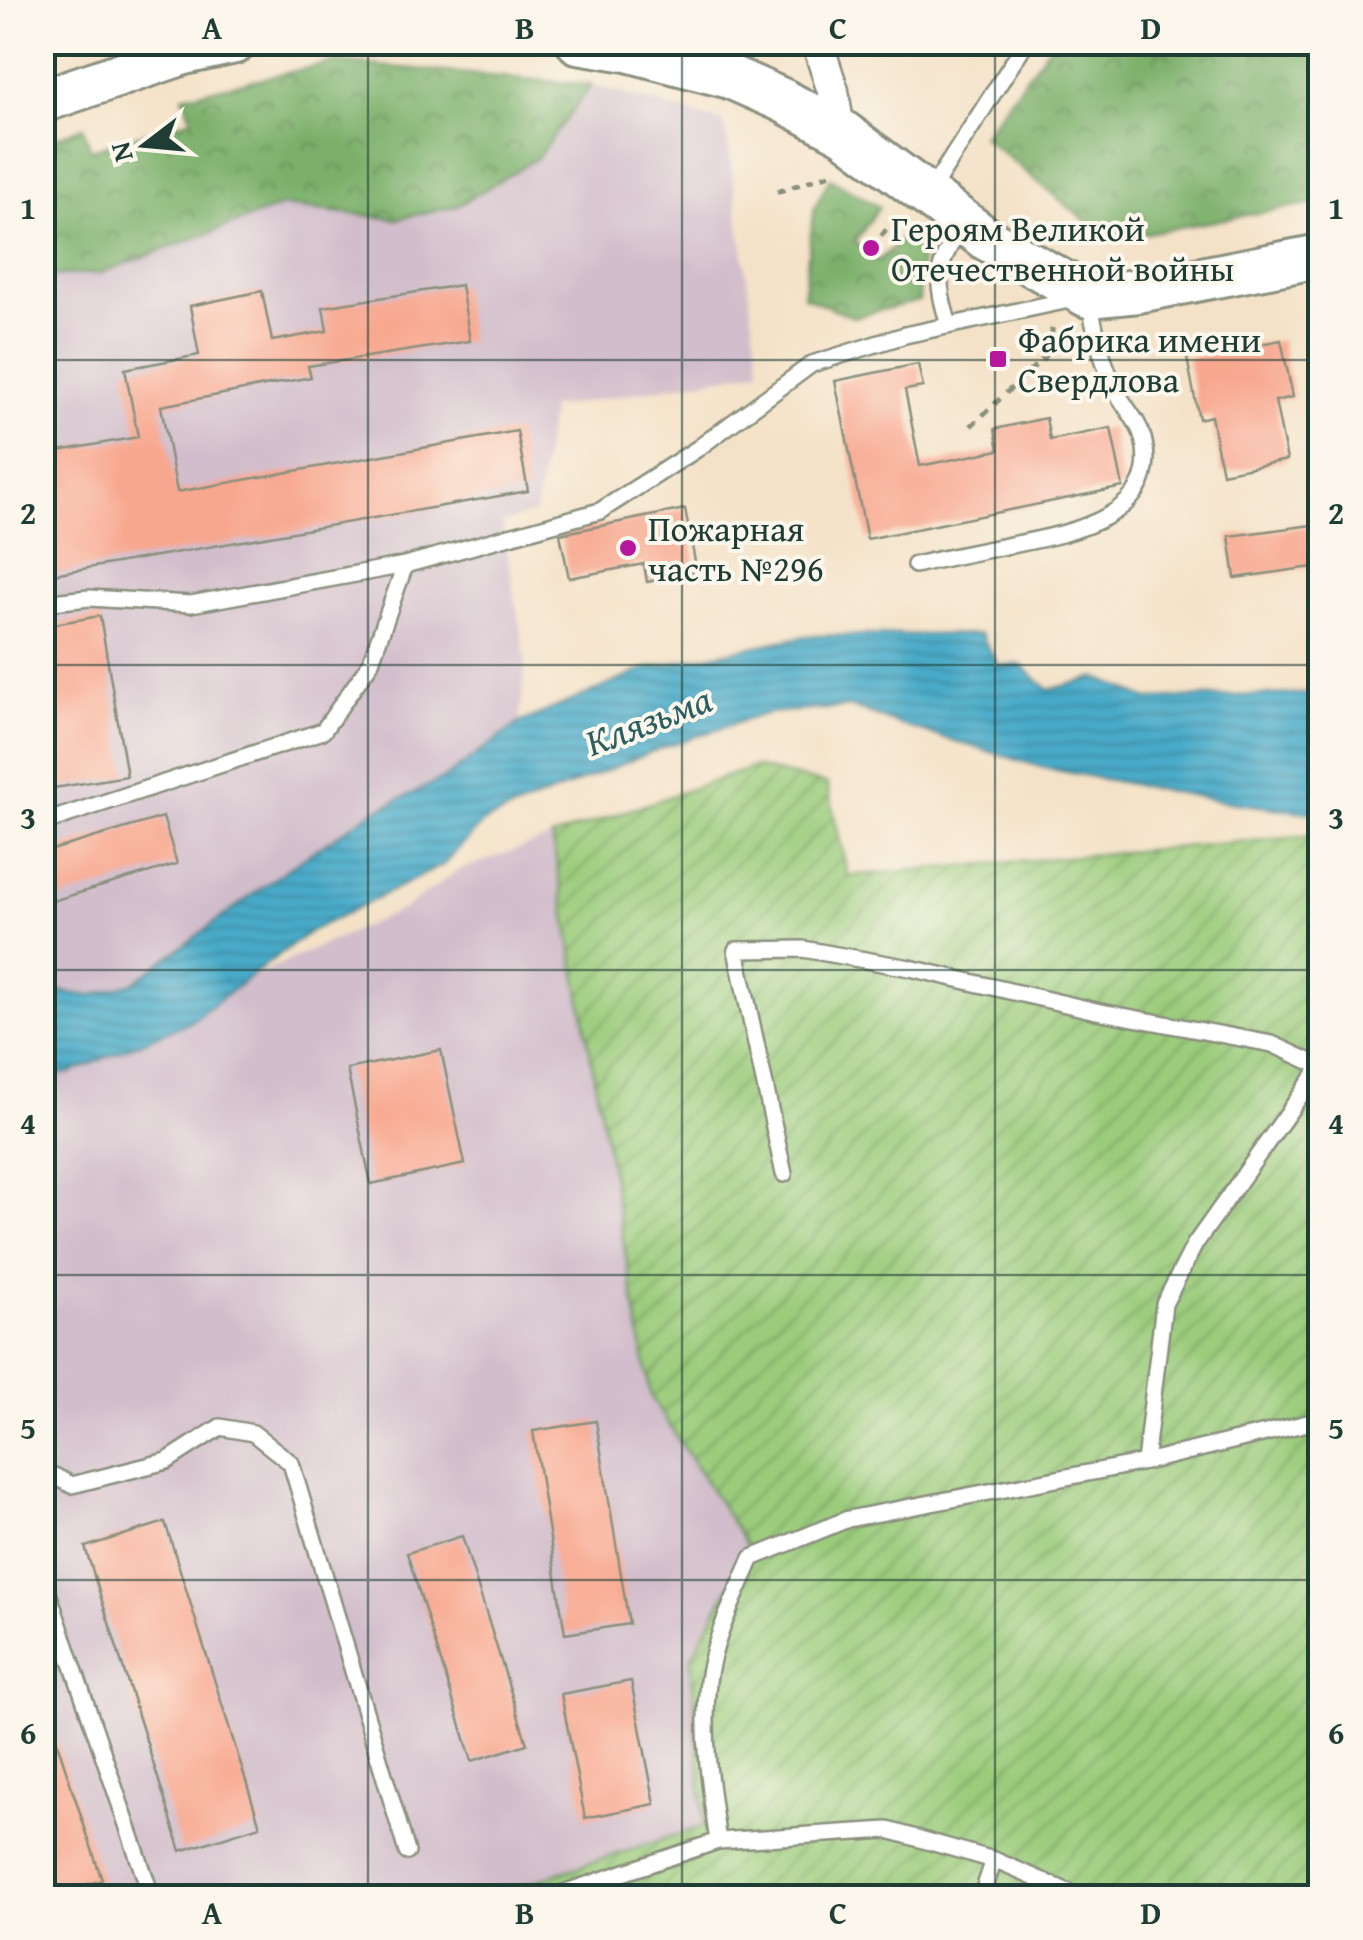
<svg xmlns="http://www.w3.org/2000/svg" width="1363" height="1940" font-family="'Gentium Book Plus',serif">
	<defs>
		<pattern id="forest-crowns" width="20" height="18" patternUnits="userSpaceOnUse" patternTransform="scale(2.5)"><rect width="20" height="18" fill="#7cb06b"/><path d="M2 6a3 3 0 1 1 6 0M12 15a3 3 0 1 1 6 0" fill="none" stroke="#659059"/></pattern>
		<pattern id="garden-furrows" width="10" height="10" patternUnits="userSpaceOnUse" patternTransform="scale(2.5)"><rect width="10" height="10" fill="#9bcc7b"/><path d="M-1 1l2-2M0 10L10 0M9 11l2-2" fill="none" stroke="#7ea766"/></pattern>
		<pattern id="water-rules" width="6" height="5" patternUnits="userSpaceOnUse" patternTransform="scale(2.5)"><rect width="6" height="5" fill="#49abc9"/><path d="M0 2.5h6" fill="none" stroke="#3c8ca4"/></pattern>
	</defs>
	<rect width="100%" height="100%" fill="#fbf7ec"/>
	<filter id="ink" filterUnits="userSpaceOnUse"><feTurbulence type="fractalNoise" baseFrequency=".01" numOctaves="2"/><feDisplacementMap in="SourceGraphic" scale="20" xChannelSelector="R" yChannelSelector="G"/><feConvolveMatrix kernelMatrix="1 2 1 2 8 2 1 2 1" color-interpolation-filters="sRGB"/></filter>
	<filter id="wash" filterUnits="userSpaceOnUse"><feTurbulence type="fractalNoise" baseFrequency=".0048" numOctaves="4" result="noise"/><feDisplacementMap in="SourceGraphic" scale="40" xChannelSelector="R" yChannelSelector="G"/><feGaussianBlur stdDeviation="2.25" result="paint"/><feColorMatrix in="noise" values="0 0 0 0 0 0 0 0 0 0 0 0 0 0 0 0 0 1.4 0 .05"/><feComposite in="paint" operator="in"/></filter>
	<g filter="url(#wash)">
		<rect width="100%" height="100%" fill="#f4e2c8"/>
		<!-- industrial -->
		<g fill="#d1bdcb">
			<path d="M 592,85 L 725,123 L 760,370 L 551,408 L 535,513 L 502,523 L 526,661 L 519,723 L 445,778 L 370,813 L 293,865 L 133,983 L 91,996 L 43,989 L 42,276 L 100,273 L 283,206 L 397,219 L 537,158 Z"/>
			<path d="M 552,837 L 651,1397 L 749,1549 L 691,1658 L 704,1826 L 483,1897 L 43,1897 L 42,1076 L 70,1073 L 191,1021 L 247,979 L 405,908 L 457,871 Z"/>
		</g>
		<!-- forest -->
		<g fill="url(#forest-crowns)" stroke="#4e7650" stroke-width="2.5">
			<path d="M 1052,43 L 1114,43 L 1157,51 L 1178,43 L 1320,43 L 1320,202 L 1109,240 L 982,136 Z"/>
			<path d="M 335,62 L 592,85 L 537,158 L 457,206 L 397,219 L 283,206 L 100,273 L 47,276 L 42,262 L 43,143 L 83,127 L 91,150 L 192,119 L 183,96 Z"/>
			<path d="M 830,178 L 879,207 L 855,242 L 878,261 L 910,232 L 921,250 L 919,301 L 853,317 L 803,296 L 814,209 Z"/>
		</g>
		<!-- garden -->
		<path fill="url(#garden-furrows)" stroke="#5d8458" stroke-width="2.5" d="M 754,767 L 827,784 L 848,876 L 1320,835 L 1320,1897 L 483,1898 L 704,1826 L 691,1658 L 749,1549 L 651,1397 L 552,837 Z"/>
		<!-- water -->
		<path fill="url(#water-rules)" stroke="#34747e" stroke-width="2.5" d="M 981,634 L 998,665 L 1021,665 L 1049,690 L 1096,677 L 1148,699 L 1320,693 L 1320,814 L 1221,801 L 1045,768 L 904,726 L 852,707 L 767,713 L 658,749 L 485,821 L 443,865 L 309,932 L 191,1021 L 70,1073 L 43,1076 L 43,989 L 91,996 L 133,983 L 293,865 L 370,813 L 445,778 L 519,723 L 648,668 L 806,636 Z"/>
		<g id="blocks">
			<!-- building -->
			<g fill="#f8a78f">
				<path d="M 461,285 L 470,341 L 308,366 L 311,377 L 161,406 L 177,492 L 517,431 L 528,491 L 42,576 L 42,454 L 138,437 L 125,369 L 199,355 L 190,306 L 262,291 L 272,341 L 327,331 L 323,307 Z"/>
				<path d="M 1281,340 L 1293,397 L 1275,401 L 1287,460 L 1222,473 L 1211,416 L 1199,419 L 1187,358 Z"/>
				<path d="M 918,364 L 923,387 L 905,390 L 920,466 L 999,450 L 995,429 L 1046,418 L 1050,440 L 1111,428 L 1123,487 L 867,539 L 835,381 Z"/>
				<path d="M 685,509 L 697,572 L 647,582 L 644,564 L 569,578 L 560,534 Z"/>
				<path d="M 1320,524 L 1320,566 L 1235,578 L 1229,536 Z"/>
				<path d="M 100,616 L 127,776 L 42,790 L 42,626 Z"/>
				<path d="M 163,817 L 177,864 L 42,904 L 42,853 Z"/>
				<path d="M 441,1050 L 465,1164 L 371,1184 L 347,1069 Z"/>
				<path d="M 596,1421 L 629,1624 L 565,1634 L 533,1431 Z"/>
				<path d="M 165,1522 L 260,1826 L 181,1851 L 85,1547 Z"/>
				<path d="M 462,1536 L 527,1744 L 472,1761 L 407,1553 Z"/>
				<path d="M 631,1681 L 655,1804 L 585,1818 L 561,1694 Z"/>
				<path d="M 47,1712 L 102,1880 L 42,1898 L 42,1713 Z"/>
			</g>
		</g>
	</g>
	<g filter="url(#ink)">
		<use href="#blocks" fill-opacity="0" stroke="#8a907e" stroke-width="2.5"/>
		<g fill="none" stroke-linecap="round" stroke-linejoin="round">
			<defs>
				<g id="lane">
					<path d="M 928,195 L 1026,42"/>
					<path d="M 949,325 C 936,282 934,265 962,227"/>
					<path d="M 42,603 L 89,598 L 191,604 L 405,565 L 600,511 L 697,449 L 812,364 L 905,335 L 1088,296 C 1095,330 1101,361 1117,392 C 1124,407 1139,421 1143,438 C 1164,519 1062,535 1006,546 C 976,552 945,558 915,565"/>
					<path d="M 42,823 L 323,731 L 370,664 L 405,565"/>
					<path d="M 784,1174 L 736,950 L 803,949 L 910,968 L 1096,1011 L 1272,1044 L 1320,1066"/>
					<path d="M 1145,1462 L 1320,1420"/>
					<path d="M 42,1470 L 72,1485 L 167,1461 L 220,1427 L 253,1433 L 291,1463 L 407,1852"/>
					<path d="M 42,1575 L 152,1898"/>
					<path d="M 718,1841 C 710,1788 702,1735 708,1681 C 713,1639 736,1596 752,1558 L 848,1519 L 1145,1462 L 1164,1304 L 1195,1244 L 1320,1068"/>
					<path d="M 548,1898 L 718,1841 L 888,1830 L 994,1860 L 1082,1898"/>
					<path d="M 981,1898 L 994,1860"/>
				</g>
				<path id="street" d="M 817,42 L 833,91 L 839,130"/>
				<g id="secondary">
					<path d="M 578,42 L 627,50 L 730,77 L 782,100 L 844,133 L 985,238 L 1088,296 L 1139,291 L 1320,256"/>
					<path d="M 42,101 L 184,53 L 235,42"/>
				</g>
			</defs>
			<!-- lane casing -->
			<use href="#lane" stroke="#8a907e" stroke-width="20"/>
			<!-- street casing -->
			<use href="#street" stroke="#8a907e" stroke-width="35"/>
			<!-- secondary casing -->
			<use href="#secondary" stroke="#8a907e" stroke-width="48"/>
			<!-- path -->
			<g stroke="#8a907e" stroke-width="5" stroke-dasharray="8 8" stroke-linecap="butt">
				<path d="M 777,192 L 836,172"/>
				<path d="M 871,248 L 898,216"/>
				<path d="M 971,426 L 1052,350 L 1052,328"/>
			</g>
			<!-- lane -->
			<use href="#lane" stroke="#fff" stroke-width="15"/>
			<!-- street -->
			<use href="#street" stroke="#fff" stroke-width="30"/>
			<!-- secondary -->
			<use href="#secondary" stroke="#fff" stroke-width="42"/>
		</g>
	</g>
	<!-- grid -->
	<path fill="none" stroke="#1f3d34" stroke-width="2.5" stroke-opacity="0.55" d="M 368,42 L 368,1898M 682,42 L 682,1898M 995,42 L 995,1898M 42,360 L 1320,360M 42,665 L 1320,665M 42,970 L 1320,970M 42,1275 L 1320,1275M 42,1580 L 1320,1580"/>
	<!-- markers -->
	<g fill="#b5179e" stroke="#fbf7ec" stroke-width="4">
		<circle cx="871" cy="248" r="10"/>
		<rect x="988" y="349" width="20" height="20" rx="5"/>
		<circle cx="628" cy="548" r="10"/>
	</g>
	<g text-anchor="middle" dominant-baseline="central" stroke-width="8" stroke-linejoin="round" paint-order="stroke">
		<!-- poi labels -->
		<g font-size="35" fill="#1f3d34" stroke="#fbf7ec" text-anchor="start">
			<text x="891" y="228">Героям Великой<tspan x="891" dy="40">Отечественной войны</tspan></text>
			<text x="1018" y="339">Фабрика имени<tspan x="1018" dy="40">Свердлова</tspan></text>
			<text x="648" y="528">Пожарная<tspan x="648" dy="40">часть №296</tspan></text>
		</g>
		<!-- water labels -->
		<g font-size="38" font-style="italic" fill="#2c5e61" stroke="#fbf7ec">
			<text transform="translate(648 720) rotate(-21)">Клязьма</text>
		</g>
	</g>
	<!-- margin -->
	<rect width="1363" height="1940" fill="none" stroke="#fbf7ec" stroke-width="110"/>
	<!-- north arrow -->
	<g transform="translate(145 145) rotate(254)" stroke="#fbf7ec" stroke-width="8" paint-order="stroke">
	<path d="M0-8L18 38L0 25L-18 38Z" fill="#1f3d34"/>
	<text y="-15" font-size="28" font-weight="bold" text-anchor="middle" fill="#1f3d34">N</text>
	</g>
	<rect x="55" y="55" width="1253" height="1830" fill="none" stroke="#1f3d34" stroke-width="4"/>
	<g font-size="32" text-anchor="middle" font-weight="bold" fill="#1f3d34">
		<text x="212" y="39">A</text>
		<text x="525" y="39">B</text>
		<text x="838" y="39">C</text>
		<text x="1151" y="39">D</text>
		<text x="28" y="219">1</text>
		<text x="1336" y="219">1</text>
		<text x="28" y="524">2</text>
		<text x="1336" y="524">2</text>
		<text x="28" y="829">3</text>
		<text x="1336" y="829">3</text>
		<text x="28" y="1134">4</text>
		<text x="1336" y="1134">4</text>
		<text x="28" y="1439">5</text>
		<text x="1336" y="1439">5</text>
		<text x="28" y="1744">6</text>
		<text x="1336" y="1744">6</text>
		<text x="212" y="1924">A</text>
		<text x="525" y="1924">B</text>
		<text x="838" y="1924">C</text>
		<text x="1151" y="1924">D</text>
	</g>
</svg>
